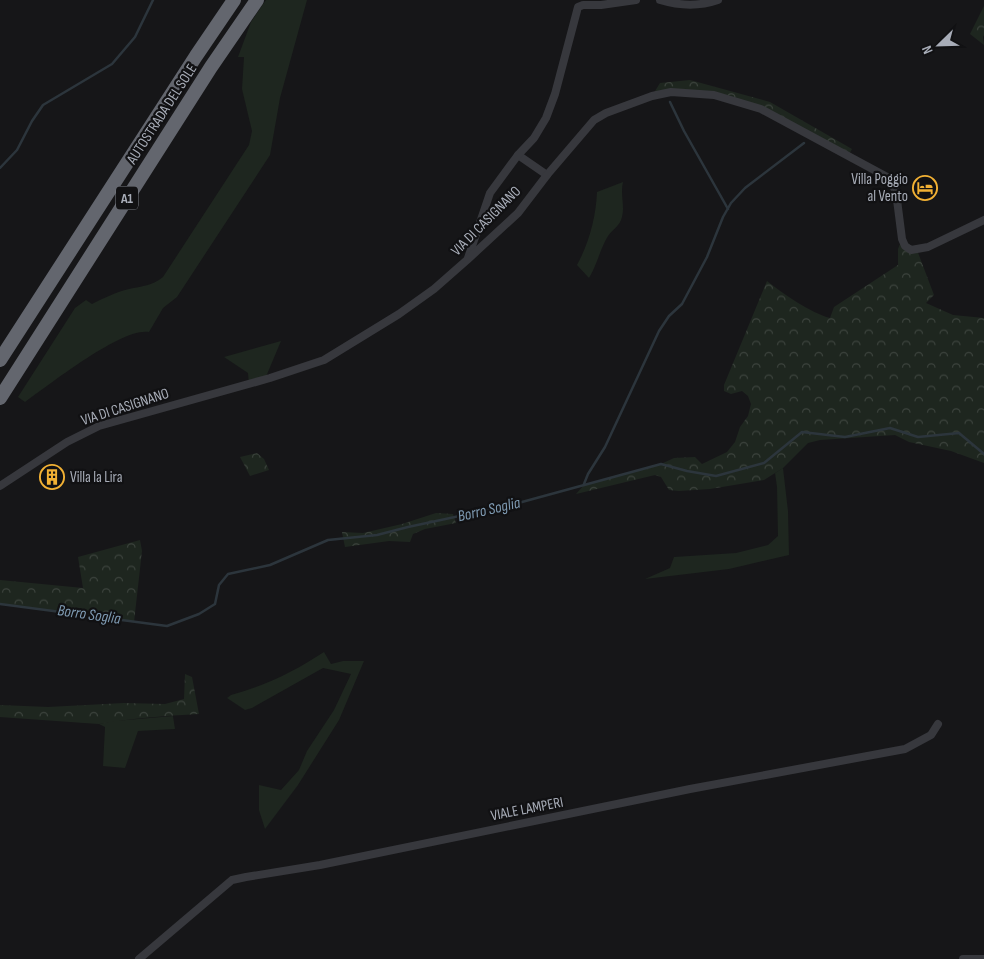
<svg xmlns="http://www.w3.org/2000/svg" width="984" height="959" font-family="'Sofia Sans Condensed',sans-serif">
	<defs>
		<pattern id="forest-crowns" width="20" height="18" patternUnits="userSpaceOnUse" patternTransform="scale(1.25)"><rect width="20" height="18" fill="#1e261f"/><path d="M2 6a3 3 0 1 1 6 0M12 15a3 3 0 1 1 6 0" fill="none" stroke="#3c433d"/></pattern>
	</defs>
	<rect width="100%" height="100%" fill="#161618"/>
	<!-- green -->
	<g fill="#1e261f">
		<path d="M 266,0 L 307,0 L 280,98 L 270,155 L 177,297 L 163,308 L 149,332 C 122,327 49,385 25,402 L 18,397 L 75,308 L 86,300 L 92,304 C 104,298 116,292 129,289 C 142,286 152,286 163,277 L 249,145 L 252,131 L 242,89 L 244,57 L 238,57 L 251,22 Z"/>
		<path d="M 623,182 C 620,194 625,206 622,217 C 620,226 613,229 608,236 C 600,249 597,265 589,278 L 577,265 C 589,243 596,217 597,192 Z"/>
		<path d="M 281,341 L 265,379 L 249,384 L 248,373 L 224,357 Z"/>
		<path d="M 783,468 L 788,511 L 789,555 L 729,569 L 645,579 L 670,568 L 674,557 L 736,553 L 768,545 L 778,536 L 777,487 L 775,473 Z"/>
		<path d="M 324,652 L 331,664 L 343,661 L 364,661 L 339,720 L 298,785 L 265,829 L 259,810 L 259,785 L 281,790 L 299,770 L 307,751 L 334,710 L 351,674 L 323,668 L 252,708 L 245,710 L 227,698 L 231,695 C 265,686 295,671 324,652 Z"/>
		<path d="M 173,716 L 175,729 L 138,731 L 125,768 L 103,766 L 105,727 L 99,724 L 114,721 Z"/>
	</g>
	<!-- forest -->
	<g fill="url(#forest-crowns)">
		<path d="M 984,6 L 984,35 L 983,37 L 984,45 L 970,34 Z"/>
		<path d="M 690,80 L 770,102 L 852,149 L 848,156 L 761,109 L 691,92 L 652,96 L 660,83 Z"/>
		<path d="M 902,239 L 917,250 L 934,295 L 926,303 L 953,315 L 984,318 L 984,463 L 951,451 L 909,442 L 895,435 L 820,440 L 808,443 L 783,468 L 764,480 L 710,489 L 679,491 L 669,490 L 661,477 L 655,475 L 576,494 L 584,485 L 661,464 L 674,458 L 695,457 L 702,464 L 727,452 L 735,442 L 740,427 L 748,416 L 751,404 L 748,396 L 742,391 L 731,394 L 724,391 L 724,385 L 767,281 C 783,294 811,313 830,318 L 834,307 L 898,265 L 898,249 Z"/>
		<path d="M 257,453 L 264,459 L 269,470 L 250,476 L 240,457 Z"/>
		<path d="M 436,513 L 453,514 L 456,523 L 425,529 L 413,534 L 410,542 L 389,541 L 345,547 L 342,532 L 363,533 L 402,524 Z"/>
		<path d="M 140,540 L 142,551 L 134,622 L 0,604 L 0,580 L 83,588 L 78,557 Z"/>
		<path d="M 185,674 L 192,677 L 199,714 C 165,716 132,718 99,724 L 0,717 L 0,705 L 48,707 L 124,703 L 165,704 L 184,699 Z"/>
	</g>
	<g fill="none" stroke-linecap="round" stroke-linejoin="round">
		<!-- stream -->
		<g stroke="#2c353c" stroke-width="2.5">
			<path d="M 670,102 L 684,131 L 728,209"/>
			<path d="M 0,168 L 17,150 L 32,121 L 43,105 L 112,64 L 135,37 L 153,0"/>
			<path d="M 584,484 L 588,474 L 605,447 L 659,331 L 669,316 L 682,304 L 707,257 L 723,217 L 731,203 L 745,188 L 804,143"/>
			<path d="M 0,604 L 167,626 L 199,614 L 215,604 L 219,585 L 228,574 L 270,565 L 328,540 L 377,535 L 408,527 L 511,505 L 661,464 L 687,471 L 716,476 L 764,463 L 802,432 L 845,437 L 890,428 L 918,437 L 959,433 L 984,454"/>
		</g>
		<!-- street -->
		<g stroke="#37383d" stroke-width="8">
			<path d="M 660,0 C 680,6 698,7 718,0"/>
			<path d="M 518,155 L 547,175"/>
			<path d="M 468,258 L 490,193 L 518,155 L 534,138 L 546,118 L 555,94 L 578,7 L 583,5 L 601,5 L 636,0"/>
			<path d="M 0,486 L 67,442 L 99,426 L 270,378 L 324,360 L 399,314 L 434,289 L 467,260 L 518,213 L 547,175 L 594,120 L 606,113 L 652,96 L 671,92 L 714,95 L 761,109 L 889,178 L 896,192 L 902,239 L 905,246 L 911,250 L 928,247 L 984,220"/>
			<path d="M 139,959 L 232,880 L 246,877 L 320,865 L 690,789 L 905,749 L 931,735 L 938,724"/>
			<path d="M 963,959 L 984,959"/>
		</g>
		<!-- highway -->
		<g stroke="#63666e" stroke-width="14">
			<path d="M 0,360 L 196,56 L 234,0"/>
			<path d="M 0,398 L 211,67 L 257,0"/>
		</g>
	</g>
	<!-- icons -->
	<defs>
		<symbol id="hotel-ring" viewBox="-11 -11 22 22"><circle r="9.5" fill="#111113" stroke="#f2b134" stroke-width="1.5"/><path d="M-6-4.5h1.5V1H6V5H4.5V3h-9V5H-6ZM-4 0a1.8 1.8 0 1 1 3.6 0ZM.5 0V-2.5h3Q6-2.5 6 0Z" fill="#f2b134"/></symbol>
		<symbol id="building-ring" viewBox="-11 -11 22 22"><circle r="9.5" fill="#111113" stroke="#f2b134" stroke-width="1.5"/><path d="M-4-6H4V6H1V3H-1V6H-4ZM-2.5-4.3h1.7v1.8h-1.7ZM.8-4.3h1.7v1.8H.8ZM-2.5-1h1.7V.8h-1.7ZM.8-1h1.7V.8H.8Z" fill="#f2b134"/></symbol>
	</defs>
	<g fill-rule="evenodd">
		<use href="#hotel-ring" x="911" y="174" width="28" height="28"/>
		<use href="#building-ring" x="38" y="463" width="28" height="28"/>
	</g>
	<g text-anchor="middle" dominant-baseline="central" stroke-width="4.5" stroke-linejoin="round" paint-order="stroke">
		<!-- shield labels -->
		<rect fill="#111113" stroke="#7b7e86" stroke-width="1" x="116" y="186.5" width="22" height="23" rx="4"/>
		<g font-size="14" font-weight="bold" fill="#a8adb8">
			<text x="127" y="198">A1</text>
		</g>
		<!-- street labels -->
		<g font-size="15" fill="#a8adb8" stroke="#111113">
			<text transform="translate(162 114) rotate(-57)">AUTOSTRADA DEL SOLE</text>
			<text transform="translate(486 221) rotate(-45)">VIA DI CASIGNANO</text>
			<text transform="translate(125 407) rotate(-18)">VIA DI CASIGNANO</text>
			<text transform="translate(527 809) rotate(-11)">VIALE LAMPERI</text>
		</g>
		<!-- poi labels -->
		<g font-size="15" fill="#a8adb8" stroke="#111113" text-anchor="end">
			<text x="908" y="179">Villa Poggio<tspan x="908" dy="17">al Vento</tspan></text>
			<text x="70" y="477" text-anchor="start">Villa la Lira</text>
		</g>
		<!-- water labels -->
		<g font-size="16" font-style="italic" fill="#7f9bb3" stroke="#111113">
			<text transform="translate(489 510) rotate(-13)">Borro Soglia</text>
			<text transform="translate(89 615) rotate(8)">Borro Soglia</text>
		</g>
	</g>
	<!-- north arrow -->
	<g transform="translate(939 45) rotate(247)" stroke="#111113" stroke-width="4" paint-order="stroke">
	<path d="M0-4L9 19L0 12L-9 19Z" fill="#a8adb8"/>
	<text y="-8" font-size="14" font-weight="bold" text-anchor="middle" fill="#a8adb8">N</text>
	</g>
</svg>
